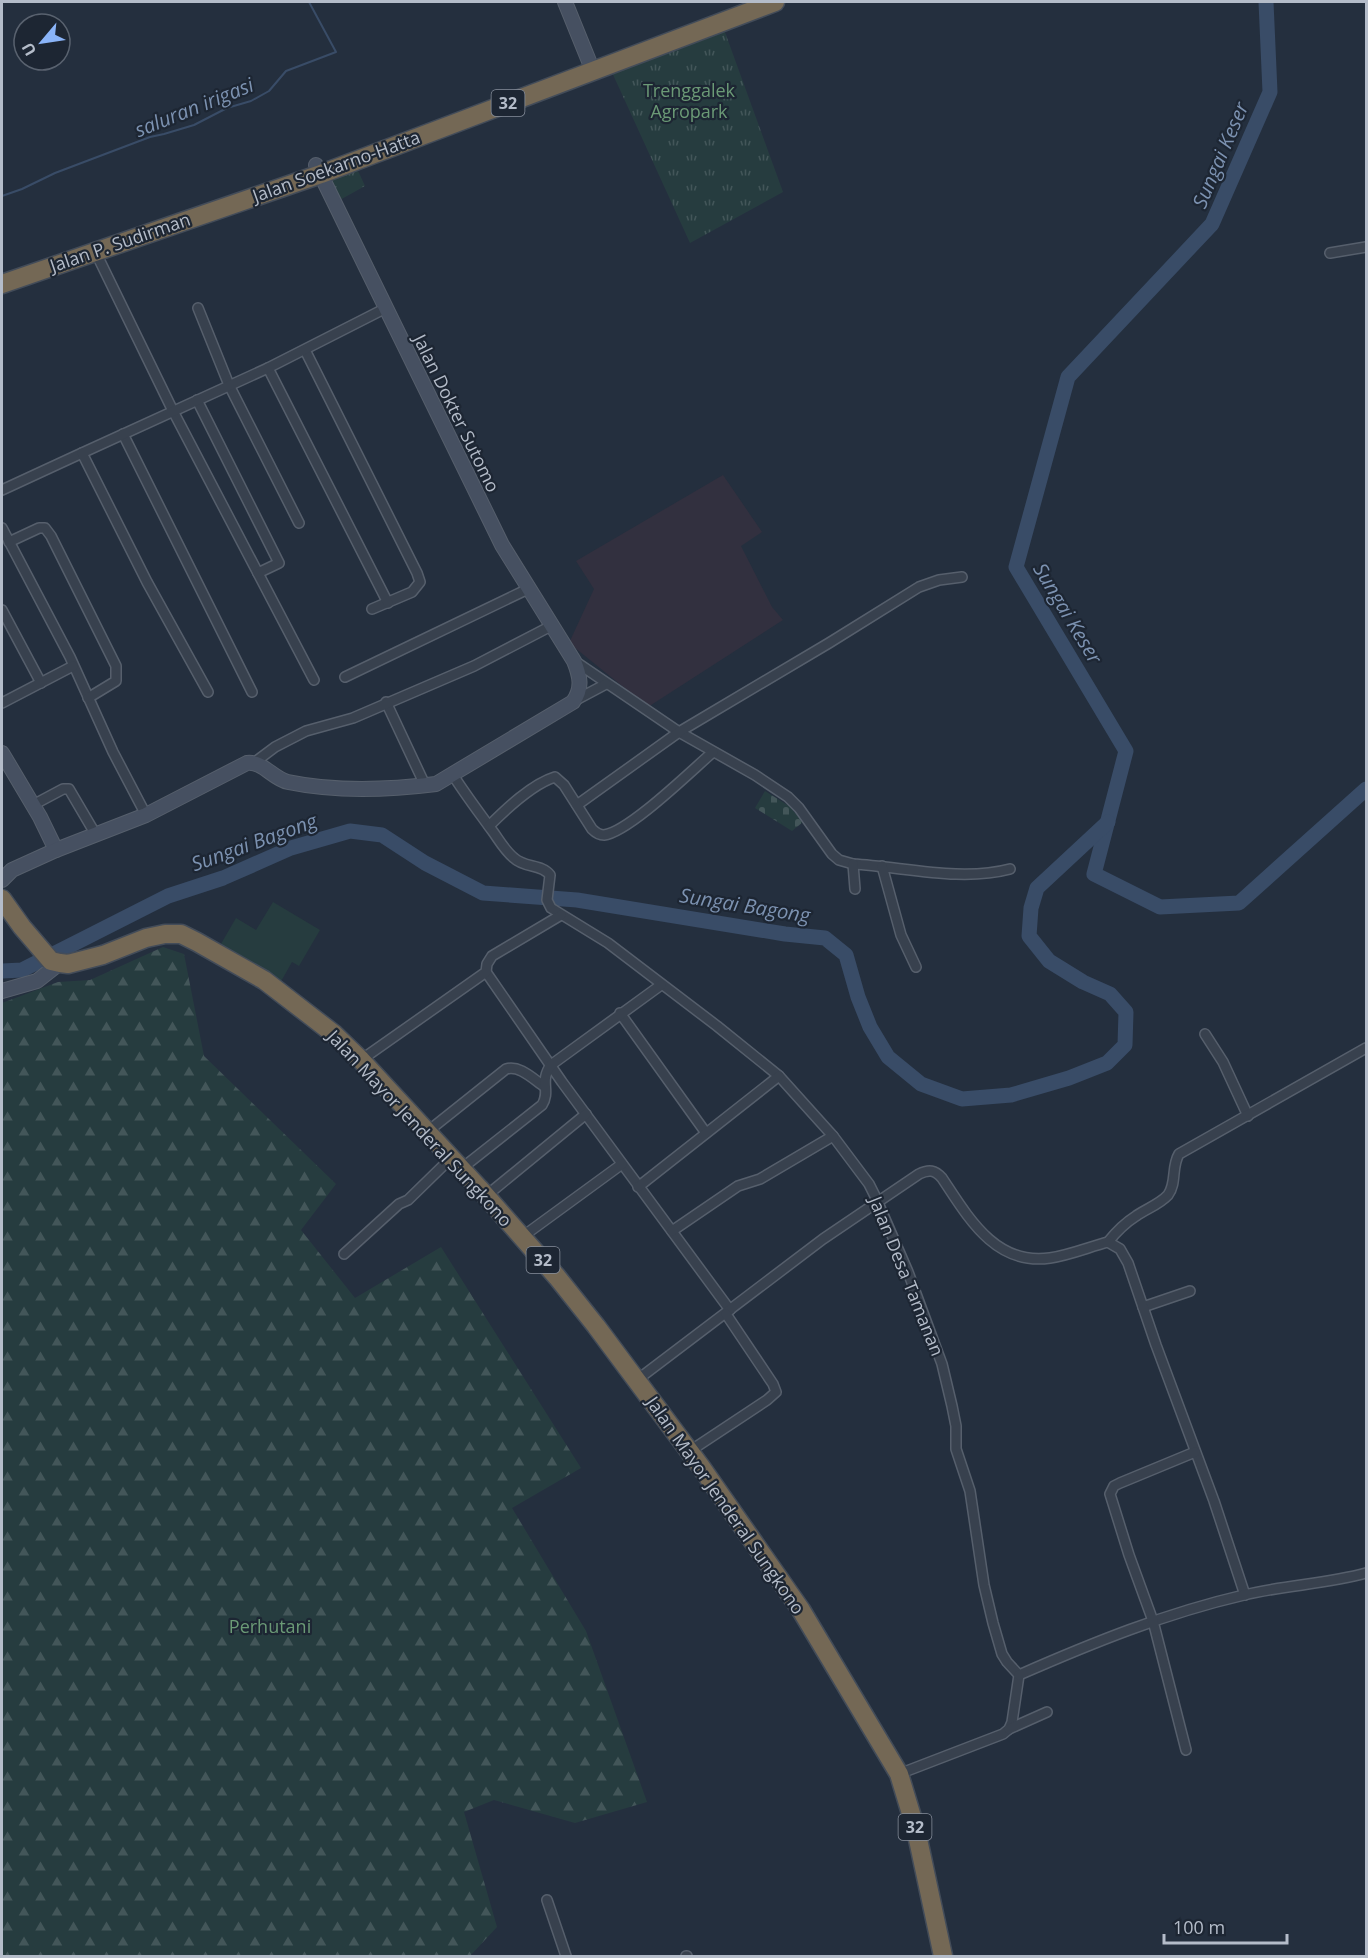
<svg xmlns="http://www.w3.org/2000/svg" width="1368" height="1958" font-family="'Open Sans',sans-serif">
	<defs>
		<pattern id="forest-firs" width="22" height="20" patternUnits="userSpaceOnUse" patternTransform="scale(1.5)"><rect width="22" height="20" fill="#263c3f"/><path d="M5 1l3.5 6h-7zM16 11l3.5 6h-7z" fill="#435659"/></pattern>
		<pattern id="cemetery-stones" width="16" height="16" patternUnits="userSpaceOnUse" patternTransform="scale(1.5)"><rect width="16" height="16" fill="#263c3f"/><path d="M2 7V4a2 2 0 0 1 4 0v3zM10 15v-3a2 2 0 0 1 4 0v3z" fill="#435659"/></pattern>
		<pattern id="park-tufts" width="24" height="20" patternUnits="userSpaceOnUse" patternTransform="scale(1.5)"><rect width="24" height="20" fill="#263c3f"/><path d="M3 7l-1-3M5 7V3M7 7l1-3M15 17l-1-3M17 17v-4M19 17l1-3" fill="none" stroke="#435659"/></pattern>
	</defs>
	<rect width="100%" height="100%" fill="#242f3e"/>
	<!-- medical -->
	<path fill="#32303f" d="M 723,475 L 762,532 L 741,546 L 772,607 L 783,620 L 648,707 L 569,643 L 594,589 L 576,561 Z"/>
	<!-- forest -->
	<path fill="url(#forest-firs)" d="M 163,947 L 184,954 L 204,1056 L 336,1184 L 301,1230 L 355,1298 L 441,1247 L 581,1468 L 512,1508 L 586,1631 L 647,1802 L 575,1823 L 494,1800 L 464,1812 L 497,1927 L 470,1956 L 2,1956 L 2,1003 L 58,982 L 90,980 Z"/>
	<!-- cemetery -->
	<path fill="url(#cemetery-stones)" d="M 765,791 L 789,806 L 803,822 L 792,831 L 755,808 Z"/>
	<!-- park -->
	<g fill="url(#park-tufts)">
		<path d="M 722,24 L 783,192 L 690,243 L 610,68 Z"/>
		<path d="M 354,162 L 365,186 L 338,201 L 326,173 Z"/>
	</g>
	<!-- pitch -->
	<path fill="#263c3f" d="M 273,902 L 320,930 L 299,966 L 292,962 L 279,985 L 218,949 L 236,918 L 256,930 Z"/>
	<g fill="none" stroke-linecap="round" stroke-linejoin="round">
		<!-- stream -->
		<path stroke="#394c67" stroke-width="2" d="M 2,196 L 22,189 L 55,173 L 150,137 L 164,134 L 194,125 L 227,108 L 251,101 L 269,91 L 286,71 L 336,52 L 309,2"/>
		<!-- river -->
		<g stroke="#394c67" stroke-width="15">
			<path d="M 1266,2 L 1270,92 L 1212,224 L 1068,377 L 1016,567 L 1126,751 L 1094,874 L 1160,907 L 1239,903 L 1366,789"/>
			<path d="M 2,971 L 22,970 L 168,896 L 223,878 L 291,848 L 350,831 L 382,835 L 425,863 L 483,893 L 577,900 L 785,934 L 825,938 L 846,955 L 858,997 L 870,1027 L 888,1057 L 921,1084 L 962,1099 L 1011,1095 L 1069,1078 L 1107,1063 L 1125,1045 L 1126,1012 L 1110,994 L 1083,982 L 1049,961 L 1029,936 L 1031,908 L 1037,888 L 1108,822"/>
		</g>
		<defs>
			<g id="street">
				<path d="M 95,251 L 173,411 L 314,680"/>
				<path d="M 1330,253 L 1366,247"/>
				<path d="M 198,308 L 229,385 L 299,523"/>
				<path d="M 305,350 L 417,573 L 420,582 L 412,592 L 372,609"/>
				<path d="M 268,368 L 388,603"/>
				<path d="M 197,400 L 279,563 L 258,573"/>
				<path d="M 123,434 L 252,692"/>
				<path d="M 2,490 L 82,453"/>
				<path d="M 2,528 L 70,657 L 113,752 L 146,815"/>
				<path d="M 9,542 L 39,528 L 45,528 L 51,536 L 116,666 L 116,681 L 88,698"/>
				<path d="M 2,610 L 41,683"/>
				<path d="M 576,662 L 679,732 L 755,775 L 788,797 L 799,808 L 832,854 L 839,860 L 853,864 C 904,867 961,882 1010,869"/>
				<path d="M 345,677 L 528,589"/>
				<path d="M 208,692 L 147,582 L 82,453 L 268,368 L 386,308"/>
				<path d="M 574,701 L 606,684"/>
				<path d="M 386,702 L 425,785"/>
				<path d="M 2,703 L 73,666"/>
				<path d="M 255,762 L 275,747 L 306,731 L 353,718 L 474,666 L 551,626"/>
				<path d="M 453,775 C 465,794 478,811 491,829 C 498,838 504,850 514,858 C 524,868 542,864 550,875 L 547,900 L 551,908 L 608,943 L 717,1026 L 779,1076 L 833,1136 L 869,1184 L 875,1196 L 908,1272 L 942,1364 L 952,1406 L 956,1426 L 956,1449 L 970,1491 L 984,1585 L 993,1623 L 1002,1654 L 1007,1662 L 1019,1675 L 1012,1722 L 1009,1729 L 1003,1734 L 899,1774"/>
				<path d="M 33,805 L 63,789 L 69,789 L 96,835"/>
				<path d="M 577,805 L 679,732 L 829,643 L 919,587 L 939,580 L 962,577"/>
				<path d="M 489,826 C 506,809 532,784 555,777 L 564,785 L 592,829 C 596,833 599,835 604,835 C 629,832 692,770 713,752"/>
				<path d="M 853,864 L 855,889"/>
				<path d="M 882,866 L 901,935 L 916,967"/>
				<path d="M 486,972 L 562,1082 L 730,1310"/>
				<path d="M 620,1013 L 706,1133"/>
				<path d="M 1205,1034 L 1223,1062 L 1248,1116"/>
				<path d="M 361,1060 L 486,972 L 487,964 L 492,956 L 561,915"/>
				<path d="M 427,1132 L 506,1069 C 520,1065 533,1079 545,1087"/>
				<path d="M 461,1169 L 542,1105 C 551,1091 539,1081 551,1065 L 661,985"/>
				<path d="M 638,1187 L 779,1076"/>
				<path d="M 486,1196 L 586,1114"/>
				<path d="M 672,1231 L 738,1186 L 760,1179 L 833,1136"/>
				<path d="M 522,1237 L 622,1164"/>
				<path d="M 1108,1242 C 1116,1232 1125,1223 1136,1216 C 1146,1209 1160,1204 1168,1195 C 1177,1183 1171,1167 1179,1154 L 1366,1048"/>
				<path d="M 344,1254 L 399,1204 L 408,1200 L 451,1158"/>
				<path d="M 1143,1307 L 1190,1291"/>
				<path d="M 637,1380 L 823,1239 L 919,1174 C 929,1169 935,1170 942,1178 C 968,1217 995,1266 1050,1258 C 1070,1255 1089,1247 1108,1242 L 1120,1249 L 1128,1263 L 1156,1345 L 1214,1501 L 1245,1595"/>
				<path d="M 690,1451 L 767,1400 L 776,1392 L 773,1384 L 726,1314"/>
				<path d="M 1019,1675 C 1092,1643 1166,1613 1244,1595 C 1285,1585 1327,1584 1366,1573"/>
				<path d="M 1009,1729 L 1047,1712"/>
				<path d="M 1186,1750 L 1153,1621 L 1129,1555 L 1110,1494 L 1114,1486 L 1120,1483 L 1195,1452"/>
				<path d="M 547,1900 L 566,1956"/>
				<path d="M 686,1956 L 687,1956"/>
			</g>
			<g id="secondary">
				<path d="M 565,2 L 593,71"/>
				<path d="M 2,753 L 40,817 L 56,850"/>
				<path d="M 2,880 L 12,870 L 56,850 L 146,815 L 247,763 C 263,761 273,779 288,782 C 336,792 388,790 436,784 L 573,702 C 583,688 580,676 574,661 L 502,545 L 316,165"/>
				<path d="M 2,991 L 37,981 L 60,963"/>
			</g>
			<g id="highway">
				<path d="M 2,284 L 321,174 L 775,2"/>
				<path d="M 2,899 L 22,927 L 51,961 L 60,963 L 68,964 L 103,955 L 146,938 L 165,934 L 181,934 L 197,942 L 264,980 L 334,1034 L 361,1060 L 479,1188 L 557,1277 L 596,1326 L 701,1467 L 801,1610 L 899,1774 L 916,1830 L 943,1956"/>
			</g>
		</defs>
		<!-- street casing -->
		<use href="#street" stroke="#565f6c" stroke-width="12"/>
		<!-- secondary casing -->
		<use href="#secondary" stroke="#565f6c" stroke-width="16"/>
		<!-- highway casing -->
		<use href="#highway" stroke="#434c59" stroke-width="21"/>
		<!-- street -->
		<use href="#street" stroke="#38414e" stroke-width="9"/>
		<!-- secondary -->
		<use href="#secondary" stroke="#465061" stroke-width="14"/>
		<!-- highway -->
		<use href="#highway" stroke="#746855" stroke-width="18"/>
	</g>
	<g text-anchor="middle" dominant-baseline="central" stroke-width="4.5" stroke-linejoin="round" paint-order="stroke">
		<!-- shield labels -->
		<g fill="#1d2633" stroke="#878f9c" stroke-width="1.5">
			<rect x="491.5" y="90" width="33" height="26" rx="4.5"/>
			<rect x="526.5" y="1247" width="33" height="26" rx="4.5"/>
			<rect x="898.5" y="1814" width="33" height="26" rx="4.5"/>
		</g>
		<g font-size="16" font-weight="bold" fill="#b4bcc9">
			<text x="508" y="103">32</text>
			<text x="543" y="1260">32</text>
			<text x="915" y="1827">32</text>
		</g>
		<!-- park labels -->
		<g font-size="18" fill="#6b9a76" stroke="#1d2633">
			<text x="689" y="90">Trenggalek<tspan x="689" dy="21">Agropark</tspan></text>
			<text x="270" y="1626">Perhutani</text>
		</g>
		<!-- street labels -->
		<g font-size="18" fill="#b4bcc9" stroke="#1d2633">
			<text transform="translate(336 166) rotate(-20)">Jalan Soekarno-Hatta</text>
			<text transform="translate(120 242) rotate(-19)">Jalan P. Sudirman</text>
			<text transform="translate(457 413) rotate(64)">Jalan Dokter Sutomo</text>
			<text transform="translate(420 1128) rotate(47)">Jalan Mayor Jenderal Sungkono</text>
			<text transform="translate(907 1276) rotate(68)">Jalan Desa Tamanan</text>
			<text transform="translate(726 1505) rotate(55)">Jalan Mayor Jenderal Sungkono</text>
		</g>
		<!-- water labels -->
		<g font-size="20" font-style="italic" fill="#7c92b1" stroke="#1d2633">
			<text transform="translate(194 107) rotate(-22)">saluran irigasi</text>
			<text transform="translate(1220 155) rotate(-67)">Sungai Keser</text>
			<text transform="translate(1068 613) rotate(59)">Sungai Keser</text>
			<text transform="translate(254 842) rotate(-20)">Sungai Bagong</text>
			<text transform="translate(745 905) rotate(9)">Sungai Bagong</text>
		</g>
	</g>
	<!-- border -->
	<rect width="1368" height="1958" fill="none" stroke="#b4bcc9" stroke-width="6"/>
	<!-- north arrow -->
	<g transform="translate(42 42) rotate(241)"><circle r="28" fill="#1d2633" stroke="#59626f" stroke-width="1.5"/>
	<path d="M0-4.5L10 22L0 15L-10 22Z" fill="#8ab4f8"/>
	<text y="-9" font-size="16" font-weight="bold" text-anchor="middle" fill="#b4bcc9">U</text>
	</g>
	<!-- scale -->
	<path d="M1164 1934v9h123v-9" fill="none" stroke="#b4bcc9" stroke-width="3"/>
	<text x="1173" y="1934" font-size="18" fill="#b4bcc9" stroke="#1d2633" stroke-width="4.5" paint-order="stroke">100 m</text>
</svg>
